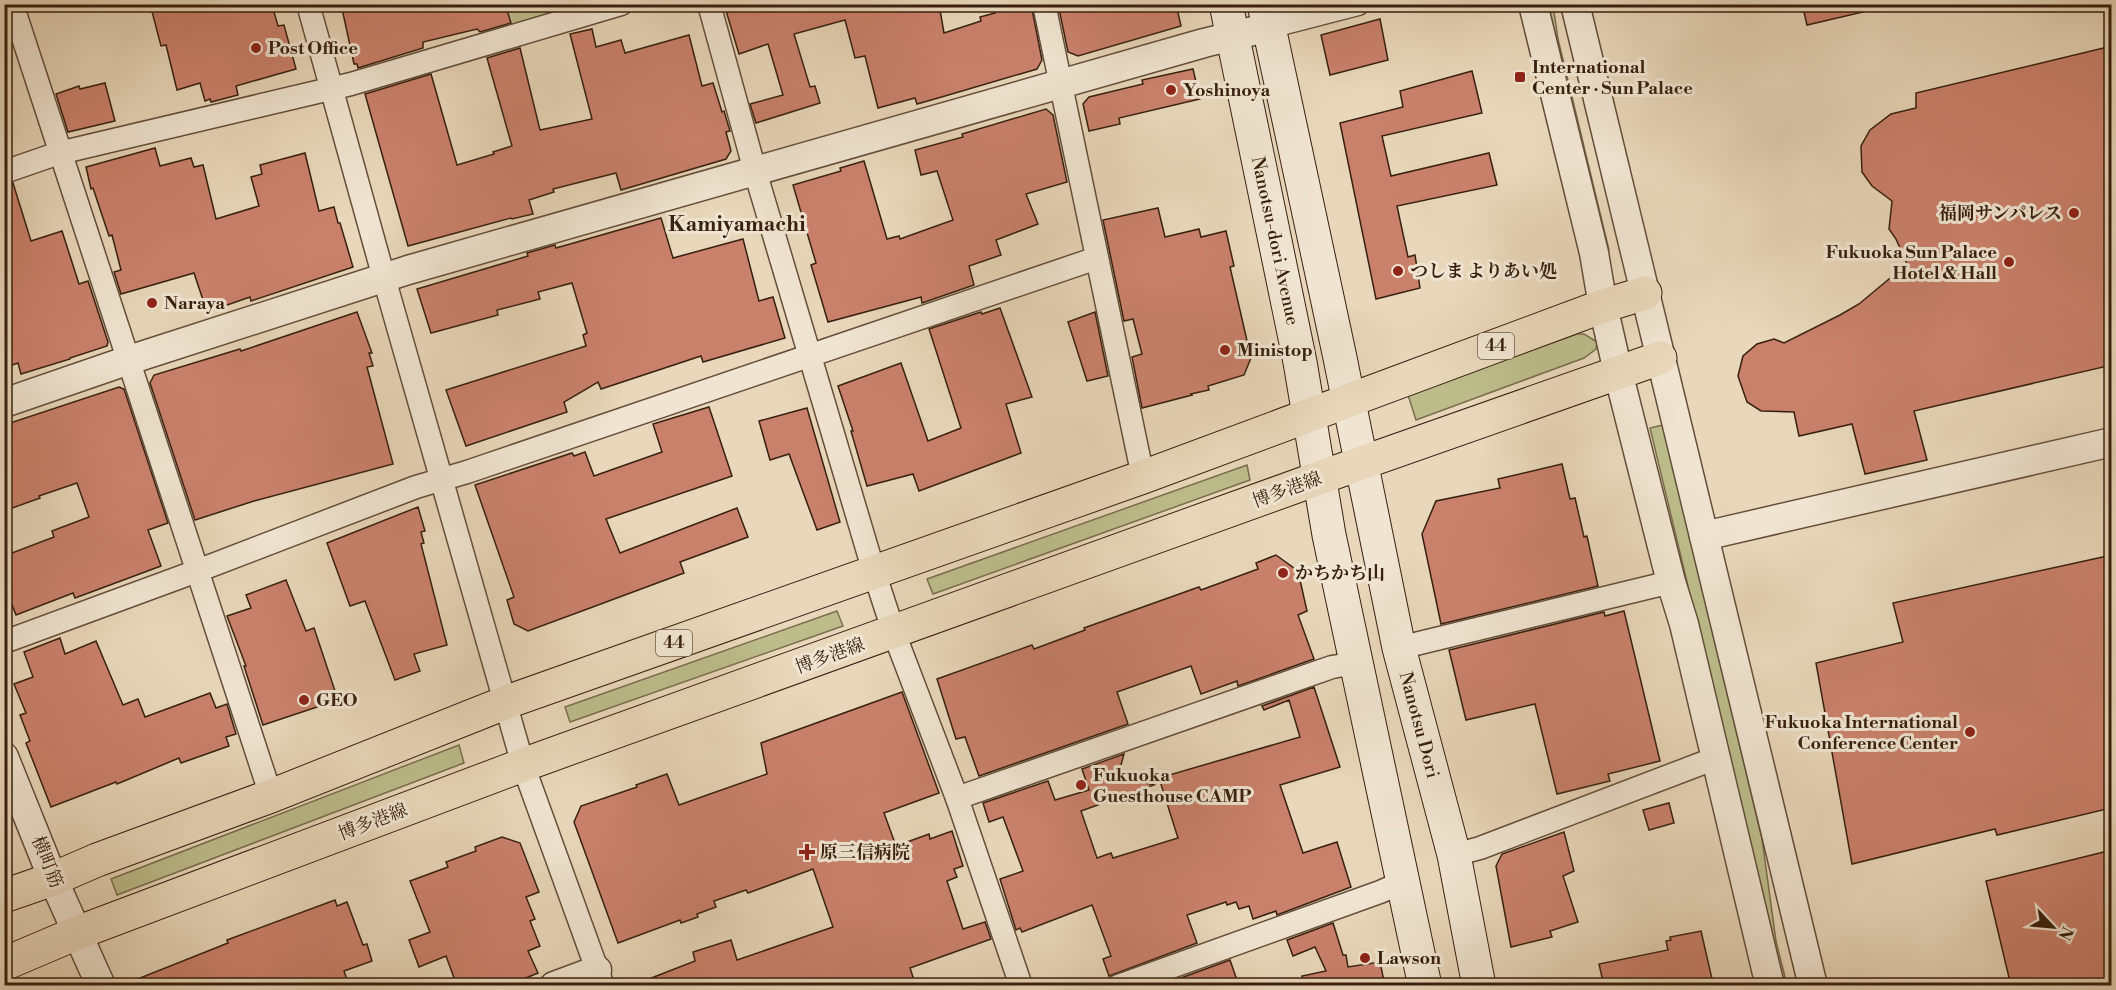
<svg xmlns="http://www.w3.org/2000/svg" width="2116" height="990" font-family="'Libre Bodoni','Noto Serif JP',serif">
	<rect width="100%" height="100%" fill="#e8d7ba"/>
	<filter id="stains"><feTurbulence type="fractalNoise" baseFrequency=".00333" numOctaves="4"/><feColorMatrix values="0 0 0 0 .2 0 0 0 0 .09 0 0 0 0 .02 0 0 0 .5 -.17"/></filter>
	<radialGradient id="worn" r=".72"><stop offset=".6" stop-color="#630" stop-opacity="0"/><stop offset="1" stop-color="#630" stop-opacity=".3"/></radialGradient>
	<!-- green -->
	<g fill="#bcbd8b" stroke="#7a6e4d" stroke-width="1.5">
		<path d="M 496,4 L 589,5 L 503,29 Z"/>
		<path d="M 1547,5 L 1553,5 L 1558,39 L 1609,250 L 1607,250 Z"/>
		<path d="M 1577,334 L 1584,334 L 1597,342 L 1596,349 L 1584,358 L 1416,420 L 1408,395 Z"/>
		<path d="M 1663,425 L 1762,839 L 1776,941 L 1787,985 L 1784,985 L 1650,428 Z"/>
		<path d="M 1247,465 L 1250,480 L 933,594 L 927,579 Z"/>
		<path d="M 837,611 L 843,626 L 570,722 L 565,707 Z"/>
		<path d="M 459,745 L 464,763 L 117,895 L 111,879 Z"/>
	</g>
	<!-- building -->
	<g fill="#ca816c" stroke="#38200f" stroke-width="1.5">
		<path d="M 150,4 L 272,5 L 278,26 L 284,25 L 296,69 L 236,86 L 238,95 L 211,102 L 210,99 L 205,101 L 200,83 L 177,90 L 166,45 L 161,46 Z"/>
		<path d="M 341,4 L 505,4 L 511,23 L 480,32 L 477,29 L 423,42 L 423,48 L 358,68 L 357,64 L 354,64 Z"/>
		<path d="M 724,4 L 768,4 L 770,12 L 801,4 L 939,4 L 944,33 L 981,21 L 980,17 L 995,13 L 994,11 L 1031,4 L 1042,60 L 1037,69 L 945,96 L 917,104 L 915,98 L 878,108 L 865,56 L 855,58 L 845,20 L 794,34 L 810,87 L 815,86 L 820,103 L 756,123 L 750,104 L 783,95 L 768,44 L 739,54 Z"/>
		<path d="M 1058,4 L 1176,4 L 1181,26 L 1078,56 L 1068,52 Z"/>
		<path d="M 1802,4 L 1862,4 L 1863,12 L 1807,25 Z"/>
		<path d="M 1380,19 L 1388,60 L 1330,75 L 1321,35 Z"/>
		<path d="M 592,29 L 596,47 L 621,40 L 625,53 L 689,35 L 702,86 L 713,83 L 722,112 L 724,111 L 730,131 L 726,132 L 731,151 L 726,159 L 621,190 L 616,173 L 553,189 L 554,192 L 529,200 L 533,214 L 512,219 L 511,218 L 408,246 L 365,94 L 431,74 L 457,165 L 494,154 L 493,152 L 512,146 L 487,58 L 520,48 L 540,130 L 592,119 L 570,34 Z"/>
		<path d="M 2112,46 L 2112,365 L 1914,411 L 1927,460 L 1865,474 L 1852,424 L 1799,436 L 1794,412 L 1761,411 L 1747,402 L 1738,376 L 1743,356 L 1757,344 L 1774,339 L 1784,343 L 1840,315 L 1859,304 L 1907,264 L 1896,239 L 1889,229 L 1892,201 L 1872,186 L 1862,172 L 1861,146 L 1870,130 L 1891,114 L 1916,108 L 1916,93 Z"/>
		<path d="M 1193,69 L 1200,99 L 1119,118 L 1120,124 L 1089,131 L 1083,104 L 1089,97 L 1143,84 L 1142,80 Z"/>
		<path d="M 1472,71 L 1482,113 L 1382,136 L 1391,176 L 1489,153 L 1497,185 L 1397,206 L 1408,257 L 1415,255 L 1420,288 L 1376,299 L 1340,123 L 1403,107 L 1400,91 Z"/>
		<path d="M 105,83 L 115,121 L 68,132 L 56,94 L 79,86 L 80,89 Z"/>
		<path d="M 1046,109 L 1053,115 L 1067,182 L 1026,194 L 1038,224 L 996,240 L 1001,255 L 969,266 L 974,285 L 922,303 L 921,297 L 828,322 L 811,265 L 816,263 L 793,185 L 841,171 L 840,168 L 864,161 L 887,239 L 899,236 L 900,239 L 953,220 L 937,171 L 921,175 L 915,150 L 963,137 L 962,134 Z"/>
		<path d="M 155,148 L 160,166 L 191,158 L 194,167 L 203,165 L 216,219 L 259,206 L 251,177 L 262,174 L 260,165 L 305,153 L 319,211 L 334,207 L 338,223 L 340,223 L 353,267 L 251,301 L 250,297 L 207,312 L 194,273 L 121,294 L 114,272 L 121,270 L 112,235 L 109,236 L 93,188 L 91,189 L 86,167 Z"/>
		<path d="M 13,183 L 31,241 L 62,231 L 79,284 L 88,281 L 108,342 L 107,346 L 70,358 L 70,359 L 21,374 L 18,363 L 4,368 L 4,185 Z"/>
		<path d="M 1158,208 L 1165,237 L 1199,229 L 1201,237 L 1226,231 L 1234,266 L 1230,267 L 1251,358 L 1244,375 L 1208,386 L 1209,390 L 1191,394 L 1192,395 L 1142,408 L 1132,357 L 1142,354 L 1133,319 L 1124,321 L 1103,220 Z"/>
		<path d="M 661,218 L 673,258 L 743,239 L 759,301 L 773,297 L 785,338 L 703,362 L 701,356 L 601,389 L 598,382 L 564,402 L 567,412 L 466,446 L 446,390 L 586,346 L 583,335 L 587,333 L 572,283 L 538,292 L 540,299 L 497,310 L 498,315 L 431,333 L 417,289 L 528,256 L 527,253 L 555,245 L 556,248 Z"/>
		<path d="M 1000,308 L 1032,397 L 1006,404 L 1021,453 L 919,491 L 913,474 L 867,486 L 851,431 L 853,431 L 838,386 L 901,363 L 928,441 L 961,428 L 929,329 L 981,312 L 982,314 Z"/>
		<path d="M 357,312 L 372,353 L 369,353 L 373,366 L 367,367 L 393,464 L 254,501 L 195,520 L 150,383 L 154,375 L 240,349 L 241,351 Z"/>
		<path d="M 1095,312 L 1108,376 L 1087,381 L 1068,322 Z"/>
		<path d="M 119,387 L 124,389 L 168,523 L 148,530 L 161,566 L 75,598 L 73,593 L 16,615 L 4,584 L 4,556 L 54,537 L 52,531 L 89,517 L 77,483 L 39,496 L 40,498 L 4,511 L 4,425 Z"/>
		<path d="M 709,407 L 732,476 L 606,519 L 620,553 L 737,508 L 748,537 L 680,562 L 684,573 L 590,608 L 528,631 L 514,624 L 507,600 L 514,597 L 475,485 L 572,453 L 574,456 L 585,452 L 594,476 L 662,452 L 653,424 Z"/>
		<path d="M 807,408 L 840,522 L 817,530 L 789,454 L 770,460 L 759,421 Z"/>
		<path d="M 1562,464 L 1570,499 L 1575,498 L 1584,537 L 1587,536 L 1598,586 L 1441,624 L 1422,534 L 1436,501 L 1500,488 L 1498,479 Z"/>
		<path d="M 418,507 L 425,531 L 421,532 L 424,543 L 421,544 L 447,645 L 414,654 L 420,671 L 395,680 L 365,601 L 350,606 L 327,543 Z"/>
		<path d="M 1276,555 L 1298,571 L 1307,611 L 1298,615 L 1314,659 L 1238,686 L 1237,681 L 1201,694 L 1191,666 L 1117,692 L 1128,724 L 979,776 L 965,737 L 956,739 L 937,679 L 1032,645 L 1034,649 L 1085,630 L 1084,628 L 1199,587 L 1201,590 L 1258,569 L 1256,563 Z"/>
		<path d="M 2112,555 L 2112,800 L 2106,802 L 2107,809 L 1997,835 L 1995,829 L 1852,864 L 1816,663 L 1903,642 L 1893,603 Z"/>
		<path d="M 286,580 L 306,631 L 314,628 L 338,700 L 263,725 L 244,666 L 246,666 L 227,616 L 251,608 L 246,595 Z"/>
		<path d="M 1624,611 L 1660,761 L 1608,774 L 1610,781 L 1557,794 L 1535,704 L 1466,720 L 1449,650 L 1604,612 L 1605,616 Z"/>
		<path d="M 60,638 L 65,654 L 96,641 L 123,705 L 138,699 L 145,717 L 210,693 L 216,708 L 227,704 L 236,734 L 226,737 L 229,746 L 181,763 L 179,758 L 117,784 L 116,782 L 51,807 L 26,743 L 30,741 L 20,715 L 26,713 L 14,684 L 33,677 L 24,652 Z"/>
		<path d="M 1314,687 L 1340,767 L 1280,785 L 1303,853 L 1337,842 L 1351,887 L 1277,915 L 1276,911 L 1253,919 L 1249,906 L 1239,909 L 1236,902 L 1227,905 L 1226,902 L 1187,915 L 1197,943 L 1109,976 L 1103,959 L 1111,956 L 1092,905 L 1022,932 L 1020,928 L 1016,930 L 1000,879 L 1023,871 L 1003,817 L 989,822 L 983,803 L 1048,781 L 1055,800 L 1089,790 L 1082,769 L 1124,754 L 1118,776 L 1154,785 L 1081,811 L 1097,858 L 1111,853 L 1113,858 L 1178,838 L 1159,778 L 1300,737 L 1289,700 L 1264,710 L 1262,706 Z"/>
		<path d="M 902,692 L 939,793 L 884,813 L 896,846 L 929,834 L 930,839 L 952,831 L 963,866 L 954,869 L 957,877 L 947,881 L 963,929 L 985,922 L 991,939 L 910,968 L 916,986 L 637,986 L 636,984 L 695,961 L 693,952 L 731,940 L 737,960 L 833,927 L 813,869 L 748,893 L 746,890 L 714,901 L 716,907 L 697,914 L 698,917 L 681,923 L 680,920 L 618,943 L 574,822 L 581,806 L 637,787 L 636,785 L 667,774 L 679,805 L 710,794 L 767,774 L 761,743 Z"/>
		<path d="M 1669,803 L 1674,823 L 1649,830 L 1643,810 Z"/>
		<path d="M 1564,832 L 1574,871 L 1563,876 L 1578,922 L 1550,931 L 1552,937 L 1511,947 L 1496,866 L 1502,854 Z"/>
		<path d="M 502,837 L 520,843 L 539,892 L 526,897 L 535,919 L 530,921 L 540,946 L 528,951 L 538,973 L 506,986 L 457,986 L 446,956 L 419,967 L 409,940 L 430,932 L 410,881 L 448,867 L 446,862 L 476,851 L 475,847 Z"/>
		<path d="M 2112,850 L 2112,986 L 2011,986 L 1986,881 Z"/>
		<path d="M 335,900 L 337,906 L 347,902 L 363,945 L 367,944 L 372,961 L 344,971 L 349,986 L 125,986 L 125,984 L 228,943 L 227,940 Z"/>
		<path d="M 1333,923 L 1343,955 L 1346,955 L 1348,967 L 1380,962 L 1385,986 L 1303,986 L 1302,976 L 1326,971 L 1315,947 L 1293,956 L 1287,940 Z"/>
		<path d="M 1701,931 L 1712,979 L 1682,986 L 1604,986 L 1599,964 L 1668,950 L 1666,941 L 1671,940 L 1670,937 Z"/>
		<path d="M 1230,960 L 1239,986 L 1159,986 Z"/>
	</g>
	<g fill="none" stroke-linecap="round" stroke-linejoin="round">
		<defs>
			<g id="minor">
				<path d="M 12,4 L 271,796"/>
				<path d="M 308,4 L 384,278 L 523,765 L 603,986"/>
				<path d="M 709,4 L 755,171 L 874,572 L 894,633 L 957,798 L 1021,986"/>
				<path d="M 1044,4 L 1143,477"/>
				<path d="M 1269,27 L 1358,4"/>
				<path d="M 4,172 L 59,153 L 351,84 L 621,4"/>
				<path d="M 4,642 L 197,571 L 416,487 L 467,472 L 1097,258"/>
				<path d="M 1399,648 L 1671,582"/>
				<path d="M 957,798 L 1332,667 L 1357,663"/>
				<path d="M 1454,855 L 1480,848 L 1716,758"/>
				<path d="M 1118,986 L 1380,892 L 1403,882"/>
			</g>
			<g id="tertiary">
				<path d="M 1533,4 L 1594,253 L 1603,306 L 1618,372 L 1671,582 L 1684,624 L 1770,986"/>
				<path d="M 1575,4 L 1813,986"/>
				<path d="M 4,403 L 129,360 L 408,270 L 1204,43 L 1269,27"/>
				<path d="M 1704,536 L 2112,442"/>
				<path d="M 4,757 L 53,879 L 101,986"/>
				<path d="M 554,986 L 597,970"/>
			</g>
			<g id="secondary">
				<path d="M 1226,4 L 1300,362 L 1329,535 L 1425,986"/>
				<path d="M 1264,4 L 1339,353 L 1399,648 L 1454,855 L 1479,986"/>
			</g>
			<g id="primary">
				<path d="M 4,896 L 53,879 L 97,860 L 271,796 L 507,702 L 1143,477 L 1603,306 L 1645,293"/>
				<path d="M 4,964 L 77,933 L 523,765 L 1319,478 L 1660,358"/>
			</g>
		</defs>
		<!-- minor casing -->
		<use href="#minor" stroke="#644e3a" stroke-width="25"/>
		<!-- tertiary casing -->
		<use href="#tertiary" stroke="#644e3a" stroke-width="31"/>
		<!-- secondary casing -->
		<use href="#secondary" stroke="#38200f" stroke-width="35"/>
		<!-- primary casing -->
		<use href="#primary" stroke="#38200f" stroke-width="35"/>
		<!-- minor -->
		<use href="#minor" stroke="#f0e5d2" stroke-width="22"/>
		<!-- tertiary -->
		<use href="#tertiary" stroke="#f0e5d2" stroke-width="28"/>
		<!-- secondary -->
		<use href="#secondary" stroke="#f0e5d2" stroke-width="33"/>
		<!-- primary -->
		<use href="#primary" stroke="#e8d7ba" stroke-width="33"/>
	</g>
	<!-- markers -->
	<g fill="#8f2418" stroke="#f0e5d2" stroke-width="2">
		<circle cx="256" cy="48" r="6"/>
		<rect x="1514" y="71" width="12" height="12" rx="3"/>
		<circle cx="1171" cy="90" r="6"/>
		<circle cx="2074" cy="213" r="6"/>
		<circle cx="2009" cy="262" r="6"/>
		<circle cx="1398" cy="271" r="6"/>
		<circle cx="152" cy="303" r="6"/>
		<circle cx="1225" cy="350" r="6"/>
		<circle cx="1283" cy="573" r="6"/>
		<circle cx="304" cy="700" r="6"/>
		<circle cx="1970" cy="732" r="6"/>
		<circle cx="1081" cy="785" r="6"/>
		<path d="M804 843h6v6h6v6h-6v6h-6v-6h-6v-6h6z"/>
		<circle cx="1365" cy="958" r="6"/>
	</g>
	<g text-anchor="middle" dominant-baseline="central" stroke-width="6" stroke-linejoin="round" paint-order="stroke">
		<!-- shield labels -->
		<g fill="#f0e5d2" stroke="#6f5b4a" stroke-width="1.5">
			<rect x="1478" y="333" width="36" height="26" rx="4.5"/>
			<rect x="656" y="630" width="36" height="26" rx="4.5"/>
		</g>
		<g font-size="16" font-weight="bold" fill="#38200f">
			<text x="1496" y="346">44</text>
			<text x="674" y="643">44</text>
		</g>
		<!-- poi labels -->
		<g font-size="18" font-weight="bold" fill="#38200f" stroke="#f0e5d2" text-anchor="start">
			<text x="268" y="48">Post Office</text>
			<text x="1532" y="67">International<tspan x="1532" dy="21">Center · Sun Palace</tspan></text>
			<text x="1183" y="90">Yoshinoya</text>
			<text x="2062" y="213" text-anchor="end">福岡サンパレス</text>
			<text x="1997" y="252" text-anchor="end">Fukuoka Sun Palace<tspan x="1997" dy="21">Hotel &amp; Hall</tspan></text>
			<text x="1410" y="271">つしま よりあい処</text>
			<text x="164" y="303">Naraya</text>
			<text x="1237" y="350">Ministop</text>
			<text x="1295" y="573">かちかち山</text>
			<text x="316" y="700">GEO</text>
			<text x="1958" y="722" text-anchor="end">Fukuoka International<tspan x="1958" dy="21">Conference Center</tspan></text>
			<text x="1093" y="775">Fukuoka<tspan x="1093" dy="21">Guesthouse CAMP</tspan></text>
			<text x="820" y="852">原三信病院</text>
			<text x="1377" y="958">Lawson</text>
		</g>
		<!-- street labels -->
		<g font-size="18" fill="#38200f" stroke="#f0e5d2">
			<text transform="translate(1275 241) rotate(78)">Nanotsu-dori Avenue</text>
			<text transform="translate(1287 490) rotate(-20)">博多港線</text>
			<text transform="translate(830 656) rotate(-20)">博多港線</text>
			<text transform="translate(1419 725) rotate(75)">Nanotsu Dori</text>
			<text transform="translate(373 822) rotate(-21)">博多港線</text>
			<text transform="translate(47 862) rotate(68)">横町筋</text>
		</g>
		<!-- quarter labels -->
		<g font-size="21" font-weight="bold" fill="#38200f" stroke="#f0e5d2">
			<text x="737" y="225">Kamiyamachi</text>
		</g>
	</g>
	<!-- margin -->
	<rect width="2116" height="990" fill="none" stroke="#e8d7ba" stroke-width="24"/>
	<rect x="6" y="6" width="2104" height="978" fill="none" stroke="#38200f" stroke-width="3"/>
	<rect x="12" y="12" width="2092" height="966" fill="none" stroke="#38200f" stroke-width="1.5"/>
	<!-- north arrow -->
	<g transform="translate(2053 927) rotate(116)" stroke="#f0e5d2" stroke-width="4.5" paint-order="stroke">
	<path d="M0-4.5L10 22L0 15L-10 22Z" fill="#38200f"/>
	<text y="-9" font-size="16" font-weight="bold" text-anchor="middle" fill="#38200f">N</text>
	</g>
	<rect width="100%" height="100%" filter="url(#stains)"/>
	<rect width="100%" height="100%" fill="url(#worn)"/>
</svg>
